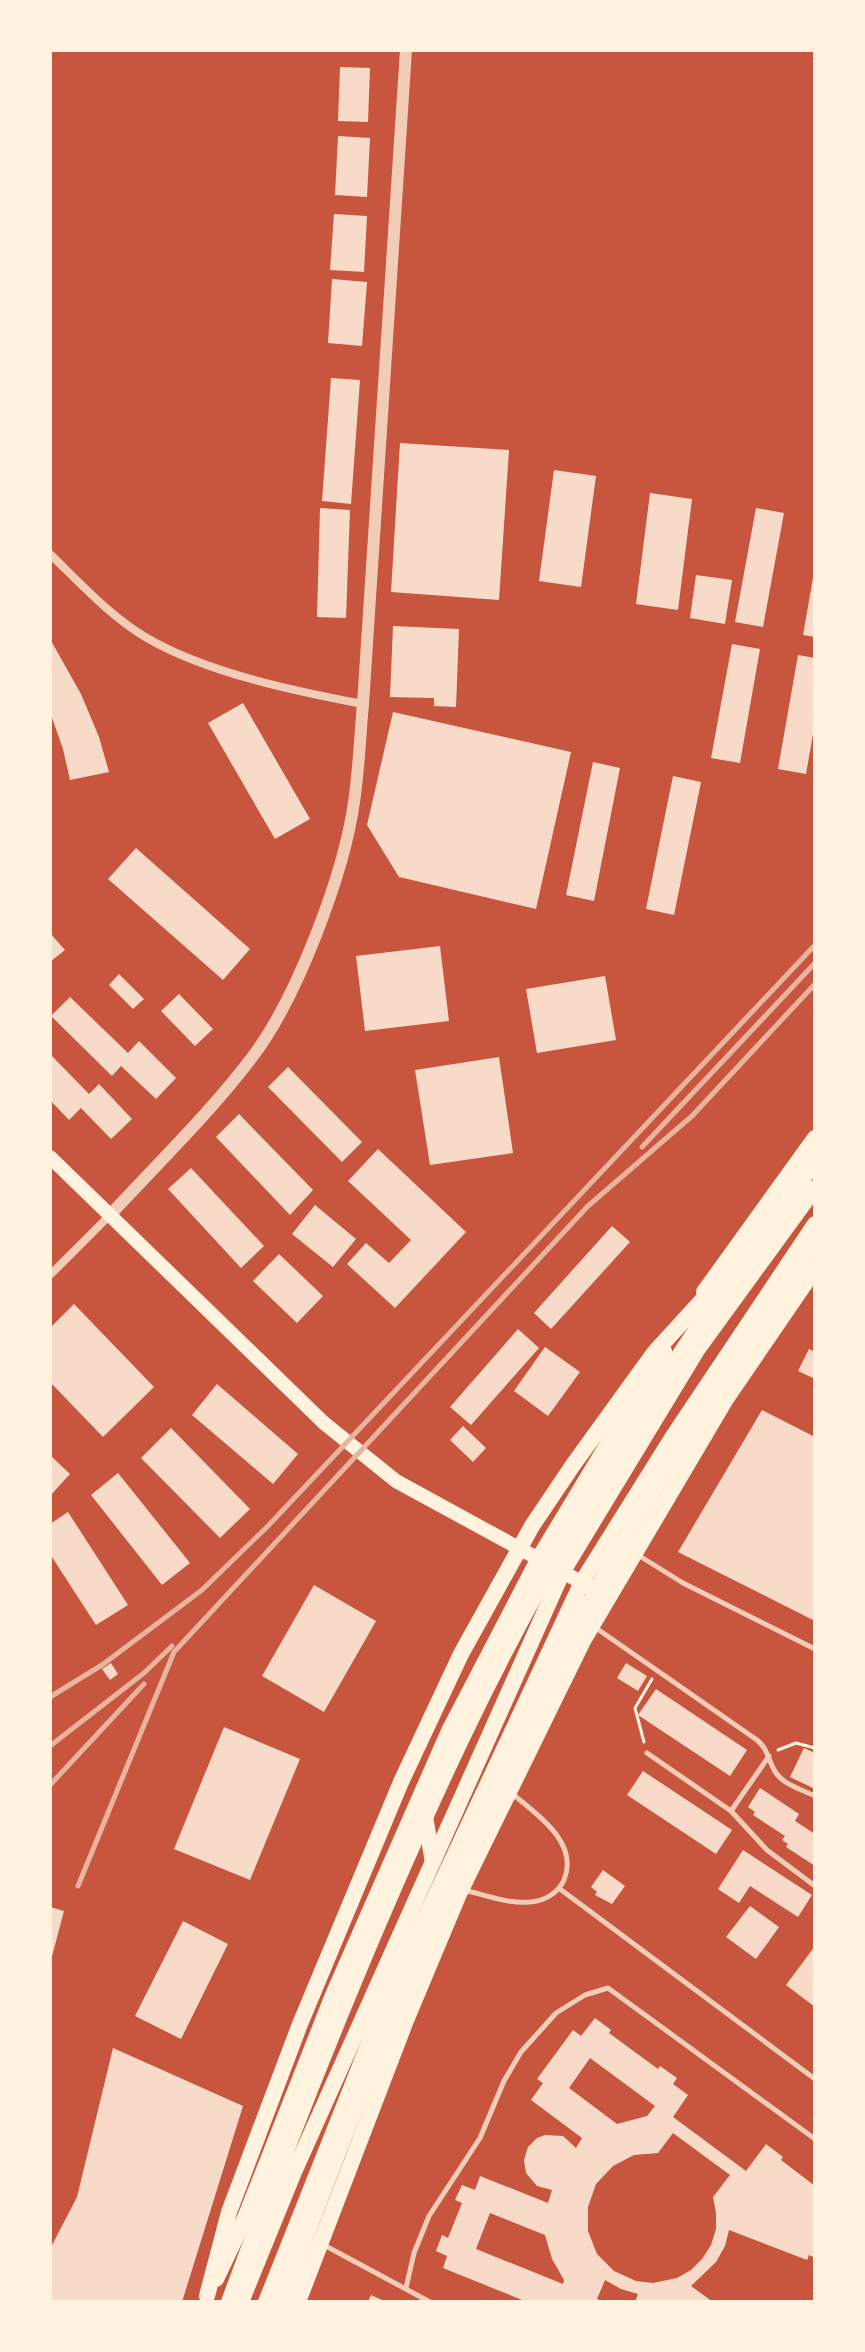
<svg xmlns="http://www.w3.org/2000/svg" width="865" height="2352" font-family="'IBM Plex Sans',sans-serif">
	<rect width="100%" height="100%" fill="#c8553d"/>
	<!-- building -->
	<g fill="#f7dbc8" fill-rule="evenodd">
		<path d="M 340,67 L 370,68 L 368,122 L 338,121 Z"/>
		<path d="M 338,136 L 370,138 L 367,197 L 335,195 Z"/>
		<path d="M 334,214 L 367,216 L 364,272 L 330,270 Z"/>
		<path d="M 332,279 L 367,282 L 362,346 L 328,343 Z"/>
		<path d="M 331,378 L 360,380 L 351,504 L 322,501 Z"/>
		<path d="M 400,443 L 509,450 L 499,600 L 391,592 Z"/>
		<path d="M 554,470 L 596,476 L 581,587 L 539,581 Z"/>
		<path d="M 650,493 L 692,499 L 678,610 L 636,604 Z"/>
		<path d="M 320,508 L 350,510 L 346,618 L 317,617 Z"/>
		<path d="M 756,508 L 784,513 L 763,627 L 735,622 Z"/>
		<path d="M 696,575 L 732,580 L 725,624 L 690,618 Z"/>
		<path d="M 813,578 L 815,578 L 815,637 L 803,635 Z"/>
		<path d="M 393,626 L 459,629 L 456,707 L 434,706 L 434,698 L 390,697 Z"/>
		<path d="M 50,639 L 81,694 L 99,737 L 109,772 L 70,780 L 63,749 L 50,712 Z"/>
		<path d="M 732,644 L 760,649 L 740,763 L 711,758 Z"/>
		<path d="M 798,655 L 815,658 L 815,723 L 806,774 L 778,769 Z"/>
		<path d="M 243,703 L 310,819 L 275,839 L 208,723 Z"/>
		<path d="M 393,712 L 571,752 L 536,909 L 399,877 L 367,825 Z"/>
		<path d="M 593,762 L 620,768 L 594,901 L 566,895 Z"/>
		<path d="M 673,776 L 701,782 L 674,915 L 646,909 Z"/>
		<path d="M 136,848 L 250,949 L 223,980 L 108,879 Z"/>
		<path d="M 50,933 L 65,950 L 50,962 Z"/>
		<path d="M 440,946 L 449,1021 L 365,1031 L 356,956 Z"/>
		<path d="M 119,974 L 144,999 L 133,1009 L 109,985 Z"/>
		<path d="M 605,976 L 616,1040 L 537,1053 L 526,989 Z"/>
		<path d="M 179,994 L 213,1029 L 195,1046 L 161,1011 Z"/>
		<path d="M 70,997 L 128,1053 L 139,1041 L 176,1078 L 156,1099 L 121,1066 L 112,1076 L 51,1016 Z"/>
		<path d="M 50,1054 L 89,1094 L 99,1084 L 132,1119 L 111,1139 L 81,1108 L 69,1120 L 50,1100 Z"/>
		<path d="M 499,1057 L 513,1153 L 430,1165 L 415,1070 Z"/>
		<path d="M 288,1067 L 362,1142 L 342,1162 L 268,1087 Z"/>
		<path d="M 239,1114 L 313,1190 L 290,1215 L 216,1137 Z"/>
		<path d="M 378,1149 L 466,1232 L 395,1308 L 347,1264 L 366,1243 L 389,1263 L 411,1240 L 348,1181 Z"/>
		<path d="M 191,1168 L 264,1246 L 241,1268 L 168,1189 Z"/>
		<path d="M 315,1205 L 356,1239 L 333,1267 L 292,1234 Z"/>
		<path d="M 612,1226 L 630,1242 L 551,1329 L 534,1313 Z"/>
		<path d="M 279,1254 L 323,1296 L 297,1323 L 253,1281 Z"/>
		<path d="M 74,1304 L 154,1387 L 103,1437 L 50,1382 L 50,1328 Z"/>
		<path d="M 518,1329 L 539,1348 L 471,1425 L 450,1407 Z"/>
		<path d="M 545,1347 L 580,1372 L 548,1416 L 514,1391 Z"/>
		<path d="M 809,1349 L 815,1352 L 815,1379 L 798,1371 Z"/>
		<path d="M 217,1384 L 298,1454 L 273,1484 L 192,1415 Z"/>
		<path d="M 762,1410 L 815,1437 L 815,1621 L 678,1552 Z"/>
		<path d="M 463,1426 L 486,1448 L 473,1462 L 450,1440 Z"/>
		<path d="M 171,1428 L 250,1509 L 220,1538 L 141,1458 Z"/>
		<path d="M 50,1455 L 70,1474 L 50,1496 Z"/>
		<path d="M 118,1473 L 190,1563 L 162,1585 L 91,1495 Z"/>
		<path d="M 68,1512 L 128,1605 L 96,1625 L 50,1554 L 50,1524 Z"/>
		<path d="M 314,1585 L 376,1621 L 324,1712 L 262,1676 Z"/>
		<path d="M 111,1663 L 118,1674 L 110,1680 L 102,1669 Z"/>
		<path d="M 626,1663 L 647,1676 L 638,1691 L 617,1678 Z"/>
		<path d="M 656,1689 L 747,1750 L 730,1776 L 638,1715 Z"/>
		<path d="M 224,1727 L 300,1759 L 250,1880 L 174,1849 Z"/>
		<path d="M 804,1748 L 815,1753 L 815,1789 L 790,1777 Z"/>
		<path d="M 643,1771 L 732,1830 L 716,1854 L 627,1795 Z"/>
		<path d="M 760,1788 L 799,1814 L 795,1821 L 815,1834 L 815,1866 L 786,1847 L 788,1844 L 782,1840 L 785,1836 L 753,1815 L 755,1812 L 748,1807 Z"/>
		<path d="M 743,1850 L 812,1895 L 798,1917 L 750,1886 L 739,1903 L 718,1889 Z"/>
		<path d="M 603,1870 L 625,1886 L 612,1904 L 595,1895 L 597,1892 L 591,1887 Z"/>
		<path d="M 750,1906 L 779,1927 L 756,1959 L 726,1937 Z"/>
		<path d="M 50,1907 L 64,1911 L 51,1960 L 50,1960 Z"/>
		<path d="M 183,1921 L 228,1944 L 181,2039 L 135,2016 Z"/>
		<path d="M 815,1946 L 815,2007 L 786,1985 Z"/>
		<path d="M 595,2018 L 611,2030 L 609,2033 L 658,2069 L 660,2066 L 677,2078 L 673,2084 L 688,2095 L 673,2117 L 746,2171 L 766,2144 L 783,2157 L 781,2160 L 815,2186 L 815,2258 L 809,2255 L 807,2260 L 729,2230 L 725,2246 L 716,2262 L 691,2286 L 713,2302 L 635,2302 L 638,2294 L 621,2289 L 605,2280 L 597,2299 L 604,2302 L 527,2302 L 443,2268 L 447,2256 L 436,2251 L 442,2235 L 448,2238 L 462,2203 L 455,2200 L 462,2185 L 475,2190 L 480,2176 L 548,2203 L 552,2190 L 537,2186 L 526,2173 L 524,2160 L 528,2147 L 537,2138 L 545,2135 L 563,2136 L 576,2148 L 582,2138 L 531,2100 L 543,2083 L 537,2079 L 573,2030 L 581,2036 ZM 590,2058 L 655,2106 L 647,2116 L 617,2124 L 569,2088 ZM 673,2133 L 730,2175 L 713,2197 L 716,2213 L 716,2229 L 711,2245 L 702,2259 L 691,2270 L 677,2278 L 653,2283 L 636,2281 L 614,2271 L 597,2254 L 588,2231 L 588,2207 L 596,2184 L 613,2166 L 634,2155 L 658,2153 ZM 490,2213 L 545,2235 L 552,2259 L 564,2280 L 563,2284 L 476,2249 Z"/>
		<path d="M 113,2048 L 243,2106 L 182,2302 L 50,2302 L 50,2249 L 77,2197 Z"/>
		<path d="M 371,2295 L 382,2300 L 382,2302 L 368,2302 Z"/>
	</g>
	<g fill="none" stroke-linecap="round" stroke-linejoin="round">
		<!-- path -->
		<g stroke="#fff3e0" stroke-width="3">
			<path d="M 644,1742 L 635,1708 L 652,1679"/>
			<path d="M 778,1750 L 796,1743 L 815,1748"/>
		</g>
		<!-- service -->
		<g stroke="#f1ccb7" stroke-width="5">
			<path d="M 638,1555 L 683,1583 L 815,1649"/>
			<path d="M 596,1628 L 757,1740 C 769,1750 768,1761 776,1773 C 784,1785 803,1790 815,1796"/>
			<path d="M 647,1753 L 731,1811"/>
			<path d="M 769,1756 L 731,1811 L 767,1850 L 815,1886"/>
			<path d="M 560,1889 L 815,2079"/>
			<path d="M 464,1890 C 485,1895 508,1904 530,1902 C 545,1901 558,1893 564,1880 C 580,1842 535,1813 510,1792"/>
			<path d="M 322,2244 L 430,2302"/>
			<path d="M 406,2288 L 414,2253 L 429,2216 L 480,2138 L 504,2081 L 521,2052 L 556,2013 L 585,1995 L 608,1988 L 815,2139"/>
		</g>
		<!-- minor -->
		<g stroke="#f1ccb7" stroke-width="8">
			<path d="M 50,554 C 80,583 111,617 147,638 C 207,673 295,691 363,704"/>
			<path d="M 50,1275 L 110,1215"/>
		</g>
		<!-- tertiary -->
		<path stroke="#f1ccb7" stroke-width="12" d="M 110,1215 C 158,1163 210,1113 253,1056 C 297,998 344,874 354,802 C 359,769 360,736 363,704 L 406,50"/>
		<!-- secondary -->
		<path stroke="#fff3e0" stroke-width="14" d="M 50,1157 L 324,1423 L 396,1481 L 590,1587"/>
		<!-- primary -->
		<g stroke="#fff3e0" stroke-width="16">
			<path d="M 704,1292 L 815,1138"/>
			<path d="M 424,1811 L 433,1862"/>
			<path d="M 216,2279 L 245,2218 L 333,1995 L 449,1731 L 539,1558 L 664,1351"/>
			<path d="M 241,2302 L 294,2172 L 563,1571 L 697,1350 L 815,1188"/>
			<path d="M 266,2302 L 383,2008 L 582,1582 L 672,1438 L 815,1224"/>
			<path d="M 298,2302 L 405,2023 L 459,1894 L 583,1641 L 726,1399 L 815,1269"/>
		</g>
		<!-- trunk -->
		<g stroke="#fff3e0" stroke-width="16">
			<path d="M 207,2296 L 229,2212 L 300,2024 L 401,1782 L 461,1654 L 532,1526 L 573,1465 L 654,1353 L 717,1284"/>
			<path d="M 229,2302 C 299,2112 374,1923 461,1740 C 558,1536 680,1343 815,1162"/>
			<path d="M 282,2302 C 389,2006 513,1719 678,1450 C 721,1380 766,1311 815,1245"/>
		</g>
		<!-- rail -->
		<g stroke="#e9b49f" stroke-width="5">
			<path d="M 642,1147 L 815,963"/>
			<path d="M 50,1697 L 102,1665 L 202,1590 L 268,1526 L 815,945"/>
			<path d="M 50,1746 L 144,1673 L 172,1646"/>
			<path d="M 50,1785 L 144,1684"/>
			<path d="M 78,1886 L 174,1652 L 588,1206 L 692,1116 L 815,984"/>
		</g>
	</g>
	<!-- border -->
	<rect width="865" height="2352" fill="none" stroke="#fff3e0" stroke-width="104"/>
</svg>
